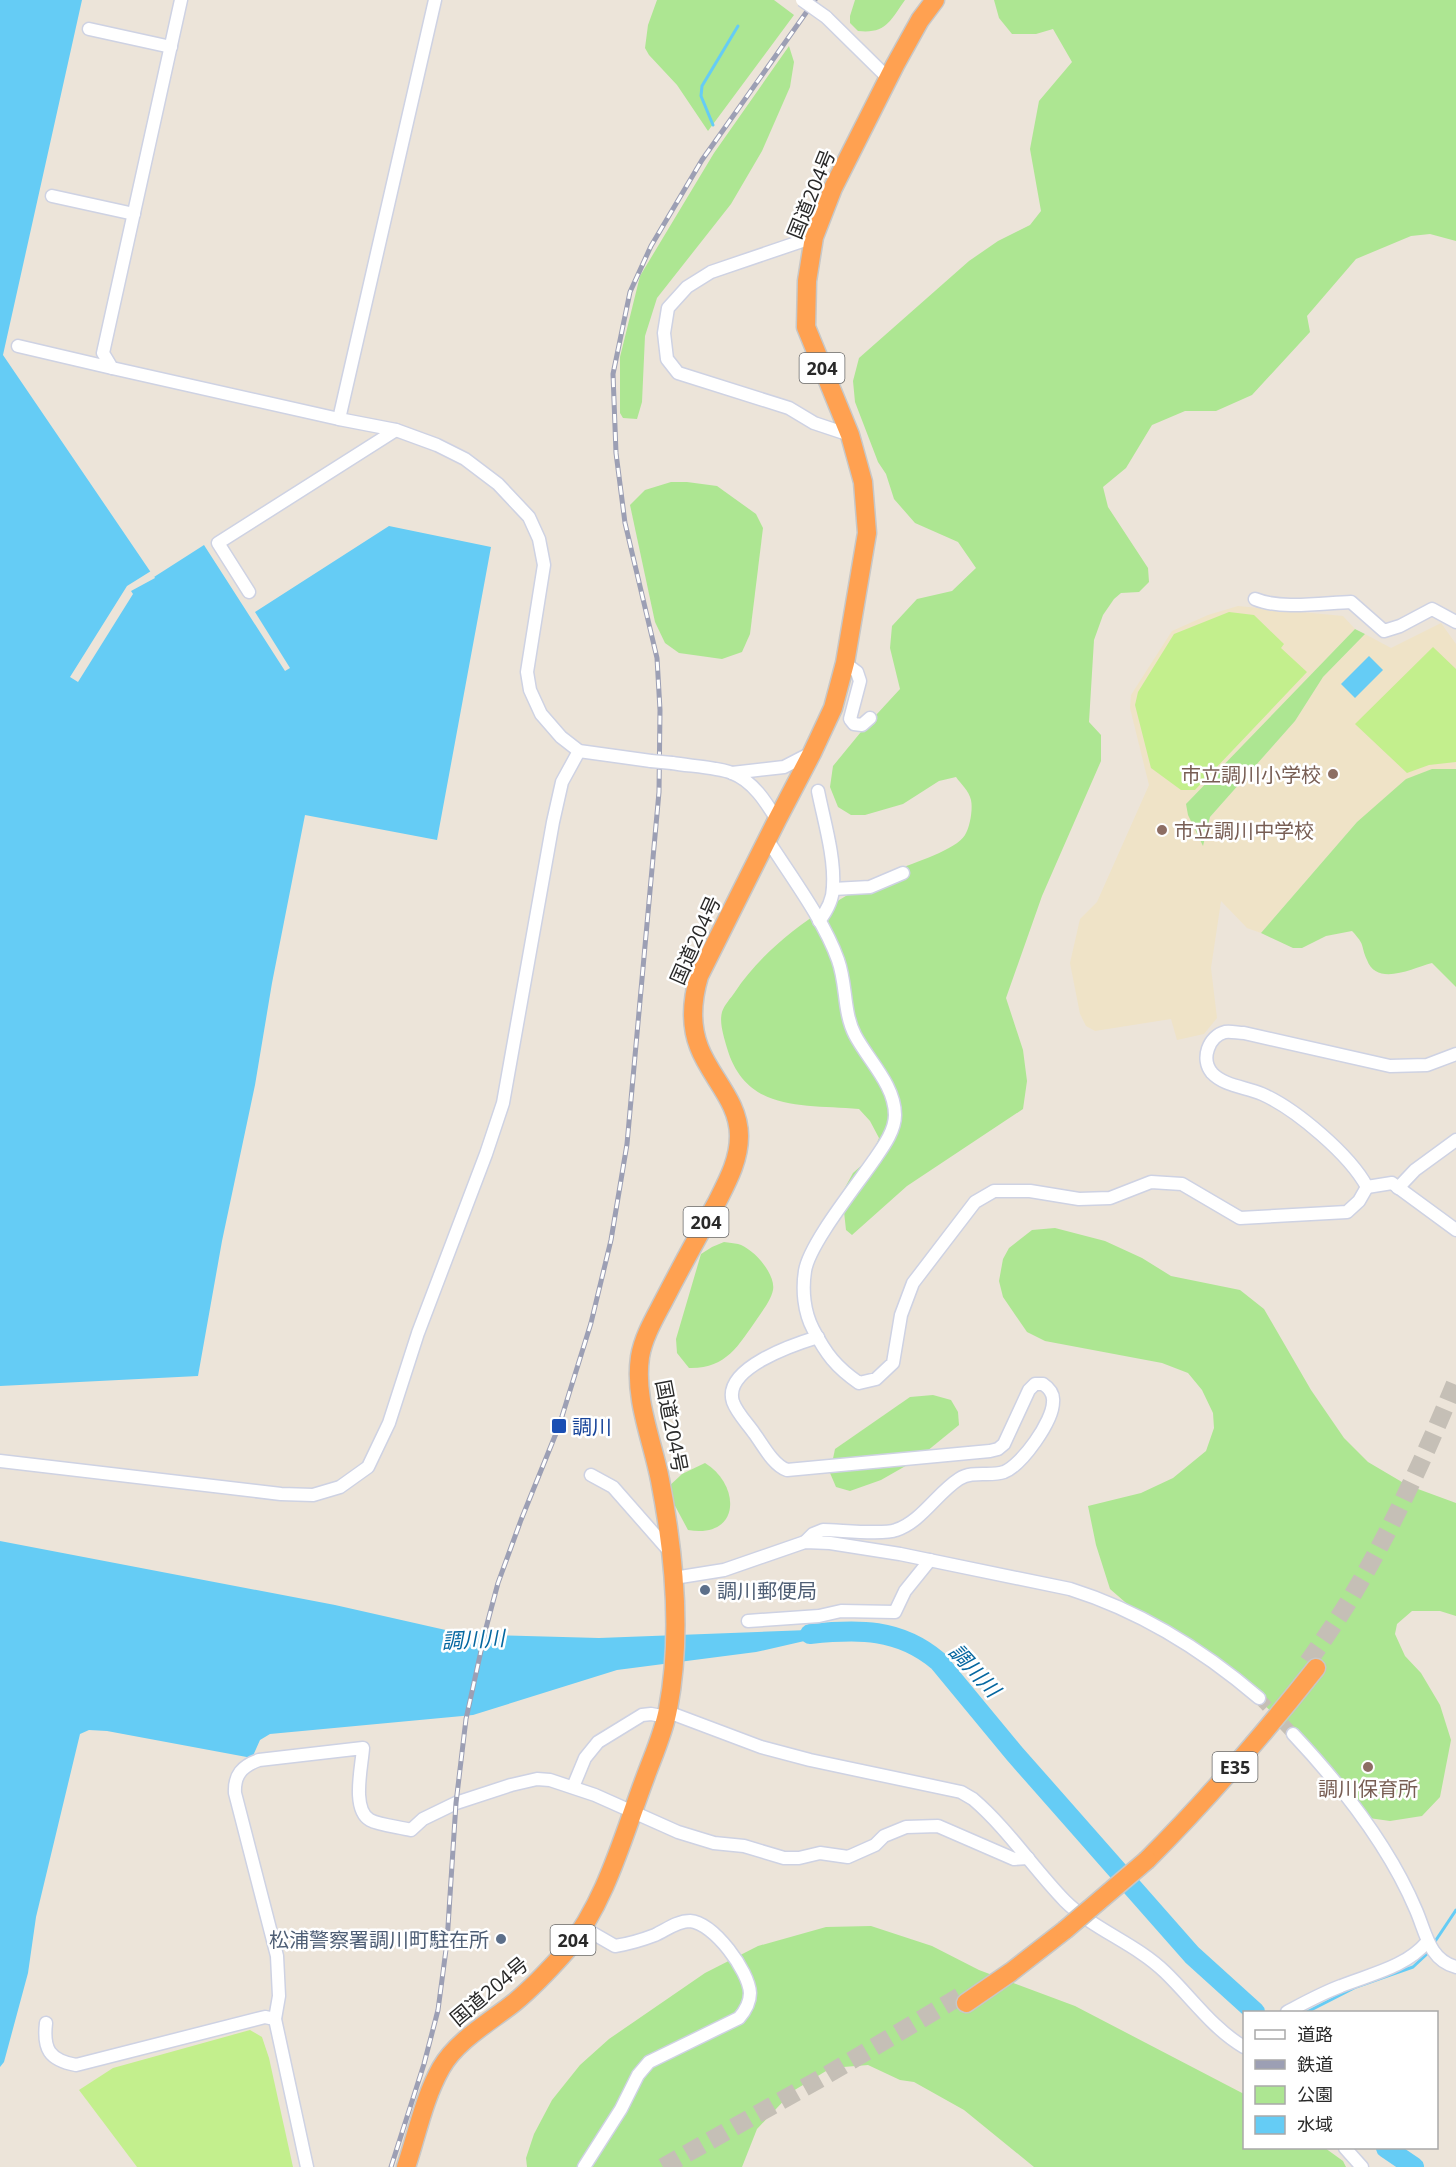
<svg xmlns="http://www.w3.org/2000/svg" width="1456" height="2167" font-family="'Open Sans','Noto Sans JP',sans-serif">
	<rect width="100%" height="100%" fill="#ece4d9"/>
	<!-- education -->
	<path fill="#efe3c7" d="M 1238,606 L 1343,616 L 1355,629 L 1186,804 L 1203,845 L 1210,817 L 1295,721 L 1323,677 L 1365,634 L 1391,648 L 1441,623 L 1456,644 L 1456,769 L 1432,769 L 1406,780 L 1357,822 L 1261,933 L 1247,928 L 1221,901 L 1211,968 L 1217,1018 L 1204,1034 L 1177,1040 L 1171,1019 L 1095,1031 L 1086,1026 L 1080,1014 L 1070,963 L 1080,919 L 1097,902 L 1149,785 L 1130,708 L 1131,695 L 1172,631 L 1208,615 Z"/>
	<!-- green -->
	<g fill="#ade692">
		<path d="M 657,0 L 774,0 L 794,15 L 708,131 L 677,85 L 649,55 L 645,48 L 648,25 Z"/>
		<path d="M 855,0 L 905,0 C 890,21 886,34 858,31 L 850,23 L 850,16 Z"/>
		<path d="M 994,0 L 1456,0 L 1456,241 L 1430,234 L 1411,236 L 1356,259 L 1307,316 L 1310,332 L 1252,395 L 1216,411 L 1185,411 L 1152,425 L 1126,468 L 1103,487 L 1108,507 L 1148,568 L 1149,582 L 1139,592 L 1121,593 L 1114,599 L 1103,615 L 1094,640 L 1089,722 L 1101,735 L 1101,761 L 1042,896 L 1006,998 L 1023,1050 L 1027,1081 L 1023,1109 L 907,1186 L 852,1235 L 846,1230 L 842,1193 L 853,1173 L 871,1157 L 879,1138 L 870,1121 L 859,1109 C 804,1104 746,1113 727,1048 C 724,1037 719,1023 722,1012 C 724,1005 731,998 735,992 C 770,938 838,897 896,870 C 913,863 956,850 965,835 C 970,827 973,809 971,800 C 969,791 961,784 956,777 L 939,781 L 903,804 L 865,815 L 851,815 L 838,807 L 830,787 L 833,766 L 865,727 L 900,689 L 890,648 L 892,626 L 917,599 L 952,591 L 976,568 L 958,542 L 915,523 L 894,499 L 886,474 L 878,462 L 855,402 L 853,381 L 859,358 L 969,261 L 998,241 L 1030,225 L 1041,211 L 1030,149 L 1039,101 L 1072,62 L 1053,29 L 1036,34 L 1012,34 L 999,18 Z"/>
		<path d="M 789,46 L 794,62 L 790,87 L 762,151 L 731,204 L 657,298 L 645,336 L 642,402 L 637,419 L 623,418 L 620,413 L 620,357 L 640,276 L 714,153 Z"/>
		<path d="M 671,482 L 687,482 L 717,486 L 756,514 L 763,528 L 750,634 L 742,652 L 722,659 L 679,653 L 665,643 L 655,622 L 630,505 L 645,490 Z"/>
		<path d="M 1355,629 L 1365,634 L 1323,677 L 1295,721 L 1210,817 L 1203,846 L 1188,815 L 1186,804 Z"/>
		<path d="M 1432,769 L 1456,769 L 1456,987 L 1432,963 C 1413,968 1377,987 1367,960 C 1360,944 1366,946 1352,931 L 1326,936 L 1302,948 L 1293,948 L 1261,933 L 1357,822 L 1406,779 Z"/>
		<path d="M 1055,1228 L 1105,1241 L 1142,1258 L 1171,1276 L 1240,1290 L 1264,1309 L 1311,1390 L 1344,1438 L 1368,1462 L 1407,1485 L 1456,1503 L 1456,1616 L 1440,1611 L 1412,1611 L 1397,1624 L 1395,1634 L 1405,1656 L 1421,1673 L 1440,1705 L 1451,1740 L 1440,1797 L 1422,1816 L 1390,1821 L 1369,1818 L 1314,1751 L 1247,1689 L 1163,1635 L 1110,1589 L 1096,1545 L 1088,1506 L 1141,1493 L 1173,1478 L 1206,1451 L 1214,1428 L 1213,1413 L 1202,1390 L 1188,1373 L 1162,1363 L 1045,1341 L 1027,1332 L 1003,1297 L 999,1281 L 1003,1259 L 1009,1248 L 1032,1230 Z"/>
		<path d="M 724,1242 C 729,1243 734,1243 738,1244 C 753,1248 776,1274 773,1290 C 771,1300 763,1310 757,1319 C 738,1346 726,1369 689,1368 L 677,1353 L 676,1339 L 701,1254 L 712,1247 Z"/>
		<path d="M 933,1395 L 951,1400 L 958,1412 L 959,1425 L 916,1460 L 881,1480 L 850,1491 L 836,1487 L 830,1473 L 835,1449 L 910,1397 Z"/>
		<path d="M 705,1463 C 741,1485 741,1539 688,1530 L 666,1489 L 682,1474 Z"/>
		<path d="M 871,1926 L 932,1946 L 979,1970 L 1075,2006 L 1244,2094 L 1244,2148 L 1325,2148 L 1343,2161 L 1346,2167 L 1034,2167 L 964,2110 L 914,2082 L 900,2080 L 868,2065 L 831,2068 L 793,2091 L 757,2129 L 742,2167 L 527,2167 L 526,2158 L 534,2134 L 552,2100 L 580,2065 L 609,2039 L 705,1973 L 758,1946 L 826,1927 Z"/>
	</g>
	<!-- pitch -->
	<g fill="#c3ef8d">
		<path d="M 1229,612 L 1254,615 L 1284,644 L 1281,648 L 1307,672 L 1195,790 L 1181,790 L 1151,768 L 1135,705 L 1138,692 L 1174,634 Z"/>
		<path d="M 1433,647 L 1456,669 L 1456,762 L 1429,765 L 1407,773 L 1355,724 Z"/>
		<path d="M 250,2030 L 262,2037 L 269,2058 L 293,2167 L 137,2167 L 79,2090 L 113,2068 Z"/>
	</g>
	<!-- water -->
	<g fill="#65ccf5">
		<path d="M 0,0 L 82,0 L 3,355 L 154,577 L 204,545 L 285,671 L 290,668 L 255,612 L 389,526 L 491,547 L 437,840 L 305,815 L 272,983 L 255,1085 L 222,1241 L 198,1376 L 0,1386 Z"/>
		<path d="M 1369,656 L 1383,670 L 1355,698 L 1341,684 Z"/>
		<path d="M 0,1541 L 335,1605 L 450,1631 L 488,1635 L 599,1638 L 835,1629 L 835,1634 L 756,1652 L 617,1670 L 473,1715 L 270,1734 L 260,1740 L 252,1758 L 107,1731 L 89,1730 L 80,1734 L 36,1917 L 28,1973 L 4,2062 L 0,2067 Z"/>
	</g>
	<!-- pier -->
	<path fill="#ece4d9" d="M 151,571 L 155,578 L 131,591 L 133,594 L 78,682 L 70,677 L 127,586 Z"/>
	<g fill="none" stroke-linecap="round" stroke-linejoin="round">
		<!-- stream -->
		<g stroke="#65ccf5" stroke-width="3">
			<path d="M 713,125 L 701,96 L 702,86 L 738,26"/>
			<path d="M 1434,1943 L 1456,1910"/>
			<path d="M 1307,2012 L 1356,1987 L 1413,1967 L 1429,1952"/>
		</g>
		<!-- river -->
		<g stroke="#65ccf5" stroke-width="20">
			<path d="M 810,1634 C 858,1629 899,1628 938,1661 L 1014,1753 L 1192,1955 L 1255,2012"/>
			<path d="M 1386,2148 L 1414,2167"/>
		</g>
		<!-- minor-tunnel -->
		<path stroke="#c5bfb6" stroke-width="12" stroke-dasharray="12 6" stroke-linecap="butt" d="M 1259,1698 L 1293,1734"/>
		<!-- highway-tunnel -->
		<g stroke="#c5bfb6" stroke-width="18" stroke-dasharray="18 9" stroke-linecap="butt">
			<path d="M 1308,1662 C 1322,1642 1336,1622 1349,1601 C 1391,1531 1425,1456 1456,1381"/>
			<path d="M 663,2167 L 825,2076 L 962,1995"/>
		</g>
		<defs>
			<g id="minor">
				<path d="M 181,0 L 103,353 L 112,368 L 339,419 L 396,430 L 437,445 L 465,459 L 498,484 L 529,517 L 539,539 L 544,565 L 527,672 L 530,690 L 541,714 L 561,737 L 579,751 L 651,761"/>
				<path d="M 826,17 L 888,78"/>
				<path d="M 89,29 L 171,47"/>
				<path d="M 52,196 L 134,214"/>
				<path d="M 814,237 L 711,272 L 687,287 L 668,308 L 664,333 L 667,359 L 678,373 L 789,408 L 814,423 L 850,435"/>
				<path d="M 18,346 L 112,368"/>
				<path d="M 339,419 L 435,0"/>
				<path d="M 249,592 L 218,543 L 396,430"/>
				<path d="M 1255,599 C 1281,610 1323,603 1351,602 L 1384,631 L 1400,626 L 1432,609 L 1456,622"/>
				<path d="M 845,663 L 857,672 L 860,681 L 850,719 L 854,724 L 862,725 L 870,718"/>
				<path d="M 672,763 C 689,766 717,767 732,773 C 753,781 766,802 777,820"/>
				<path d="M 732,773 L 784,767 L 811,753"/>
				<path d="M 818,791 C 824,821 835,857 833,887 C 833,900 826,912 819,921"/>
				<path d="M 767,839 C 790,875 824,920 838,960 C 847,985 843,1012 855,1035 C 868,1060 895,1085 895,1115 C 895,1131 883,1147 874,1160 C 857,1185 809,1244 805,1271 C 802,1290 804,1312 813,1329 C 826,1354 836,1367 859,1383 L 876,1379 L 893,1363 L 901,1315 L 913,1283 L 975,1202 L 994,1191 L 1030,1191 L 1079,1199 L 1110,1198 L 1151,1182 L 1182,1184 L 1240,1218 L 1347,1212 L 1359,1201 L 1367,1187 C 1350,1155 1296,1109 1262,1094 C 1246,1087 1224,1086 1212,1073 C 1200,1059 1209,1036 1225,1032 C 1231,1031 1238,1033 1244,1033 L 1390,1066 L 1427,1065 L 1456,1054"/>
				<path d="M 833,889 L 870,887 L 903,873"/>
				<path d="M 1367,1187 L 1392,1183 L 1456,1230"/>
				<path d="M 1398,1188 L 1415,1170 L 1456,1140"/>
				<path d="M 0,1461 L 281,1494 L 313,1495 L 340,1487 L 368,1467 L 389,1423 L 418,1333 L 486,1154 L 503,1103 L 553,822 L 562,782 L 579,751"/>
				<path d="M 591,1475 L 613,1487 L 671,1553"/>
				<path d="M 805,1542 L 813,1534 L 823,1530 C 839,1530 883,1535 896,1530 C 921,1522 937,1493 959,1479 C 973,1470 990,1477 1004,1472 C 1022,1465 1053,1421 1053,1402 C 1054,1394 1049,1388 1043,1384 L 1035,1384 L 1029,1390 L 1004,1444 L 998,1449 L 990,1451 L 787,1470 C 773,1465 763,1445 754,1433 C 747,1423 737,1413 733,1402 C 722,1368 795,1344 818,1337"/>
				<path d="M 674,1578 L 724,1570 L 805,1542 L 830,1543 L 900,1554 L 1070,1589 C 1140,1611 1203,1650 1259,1698"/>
				<path d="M 748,1621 L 819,1616 L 841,1611 L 895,1612 L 905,1591 L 930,1560"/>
				<path d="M 668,1712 L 761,1747 L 810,1760 L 961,1792 L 973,1799 C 1008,1829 1033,1868 1065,1901 C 1094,1930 1135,1943 1165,1972 C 1191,1997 1213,2029 1244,2047"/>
				<path d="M 1293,1734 C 1340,1784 1389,1846 1416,1910 C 1426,1933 1429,1960 1456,1967"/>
				<path d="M 573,1787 L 585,1758 L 598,1742 L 642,1715 L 651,1714 L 667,1717"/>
				<path d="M 582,1927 L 615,1946 C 628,1944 642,1940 655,1935 C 666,1930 677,1921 690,1921 C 714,1923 749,1971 750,1993 C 750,2003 746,2010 739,2018 L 649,2062 L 638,2075 L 621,2109 L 584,2167"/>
				<path d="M 1287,2012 C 1304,2003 1322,1993 1341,1986 C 1371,1974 1406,1967 1427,1942"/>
				<path d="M 46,2023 C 43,2049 49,2060 76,2065 L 265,2017 L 275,2019"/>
				<path d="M 1345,2148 L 1362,2167"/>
				<path d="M 307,2167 L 275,2019 L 279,1996 L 277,1956 L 235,1793 C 234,1775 242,1766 259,1760 L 363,1748 C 362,1766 351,1809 370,1820 C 379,1825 400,1827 411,1830 L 423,1819 L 456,1803 L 511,1785 L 537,1779 L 550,1780 L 595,1795 L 678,1832 L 714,1843 L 744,1846 L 784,1858 L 799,1858 L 820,1853 L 848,1857 L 875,1845 L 884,1836 L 906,1827 L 938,1826 L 1014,1859 L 1028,1858"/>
			</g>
			<g id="highway">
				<path d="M 1147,1860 C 1208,1799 1263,1735 1316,1668"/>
				<path d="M 966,2003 L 1011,1972 L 1065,1930"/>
				<path d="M 406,2167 C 417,2134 424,2098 441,2068 C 457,2040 490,2022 515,2002 C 533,1987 550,1969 566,1951 C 606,1902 623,1836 645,1778 C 653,1756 664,1732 668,1709 C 682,1636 674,1552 660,1480 C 652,1439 634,1399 640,1357 C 643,1338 654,1319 663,1302 C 680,1269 698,1236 716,1204 C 727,1182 739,1161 739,1136 C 739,1101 710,1077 699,1047 C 690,1024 692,1000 699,976 L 777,820 L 812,753 L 833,708 L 845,663 L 867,533 L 863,482 L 850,435 L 806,327 L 807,281 L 814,237 L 833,188 L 895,65 L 920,20 L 935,0"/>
			</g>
		</defs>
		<!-- minor casing -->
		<use href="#minor" stroke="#ced2e3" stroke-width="15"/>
		<!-- highway casing -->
		<use href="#highway" stroke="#c7c7c7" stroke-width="21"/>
		<!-- minor -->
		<use href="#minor" stroke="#fff" stroke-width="12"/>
		<!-- highway -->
		<use href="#highway" stroke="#ffa151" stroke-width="18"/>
		<defs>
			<path id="rail" d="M 391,2167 L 424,2064 L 438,2010 L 447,1942 L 456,1803 L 466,1719 L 486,1628 L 498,1583 L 521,1520 L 559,1426 L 591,1323 L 611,1240 L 627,1144 L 659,792 L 660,710 L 657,658 L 625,523 L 616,453 L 613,374 L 630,292 L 651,246 L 702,160 L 815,0"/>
		</defs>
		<!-- rail casing -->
		<use href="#rail" stroke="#9c9fb4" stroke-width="5"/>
		<!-- rail -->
		<use href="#rail" stroke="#fff" stroke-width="3" stroke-dasharray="9" stroke-linecap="butt"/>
		<defs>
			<g id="minor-bridge">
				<path d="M 802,0 L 826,17"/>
				<path d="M 651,761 L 672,763"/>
			</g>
			<path id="highway-bridge" d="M 1065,1930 L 1147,1860"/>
		</defs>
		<!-- minor-bridge casing -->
		<use href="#minor-bridge" stroke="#ced2e3" stroke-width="15" stroke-linecap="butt"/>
		<!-- highway-bridge casing -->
		<use href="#highway-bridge" stroke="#c7c7c7" stroke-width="21" stroke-linecap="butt"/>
		<!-- minor-bridge -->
		<use href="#minor-bridge" stroke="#fff" stroke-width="12"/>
		<!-- highway-bridge -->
		<use href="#highway-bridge" stroke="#ffa151" stroke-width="18"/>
	</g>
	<!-- markers -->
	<g fill="#8d6e63" stroke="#fff" stroke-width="2">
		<circle cx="1333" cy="774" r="6"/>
		<circle cx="1162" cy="830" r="6"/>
		<circle cx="1368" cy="1767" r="6"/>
	</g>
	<rect fill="#1a4fb4" stroke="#fff" stroke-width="2" x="551" y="1418" width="16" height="16" rx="3"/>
	<g fill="#5c6f8a" stroke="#fff" stroke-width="2">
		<circle cx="705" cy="1590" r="6"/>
		<circle cx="501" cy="1939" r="6"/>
	</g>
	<g text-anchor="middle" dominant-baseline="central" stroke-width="5" stroke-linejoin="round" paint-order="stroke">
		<!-- shield labels -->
		<g fill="#fff" stroke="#696969" stroke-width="1.5">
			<rect x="799.5" y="353" width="45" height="30" rx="4.5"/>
			<rect x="683.5" y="1207" width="45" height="30" rx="4.5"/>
			<rect x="1212.5" y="1752" width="45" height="30" rx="4.5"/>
			<rect x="550.5" y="1925" width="45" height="30" rx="4.5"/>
		</g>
		<g font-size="18" font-weight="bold" fill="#292929">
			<text x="822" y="368">204</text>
			<text x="706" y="1222">204</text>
			<text x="1235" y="1767">E35</text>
			<text x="573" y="1940">204</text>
		</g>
		<!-- street labels -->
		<g font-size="20" fill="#292929" stroke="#fff">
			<text transform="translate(811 194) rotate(-68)">国道204号</text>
			<text transform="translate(695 940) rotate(-66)">国道204号</text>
			<text transform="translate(672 1426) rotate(79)">国道204号</text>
			<text transform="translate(489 1991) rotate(-40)">国道204号</text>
		</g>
		<!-- education labels -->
		<g font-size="20" fill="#785e54" stroke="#fff" text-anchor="end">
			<text x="1321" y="774">市立調川小学校</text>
			<text x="1174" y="830" text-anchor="start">市立調川中学校</text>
			<text x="1368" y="1788" text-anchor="middle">調川保育所</text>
		</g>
		<!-- transit labels -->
		<g font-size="20" fill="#164399" stroke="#fff" text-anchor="start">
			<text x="572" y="1426">調川</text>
		</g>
		<!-- service labels -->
		<g font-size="20" fill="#4e5e75" stroke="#fff" text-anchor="start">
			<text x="717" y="1590">調川郵便局</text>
			<text x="489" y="1939" text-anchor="end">松浦警察署調川町駐在所</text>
		</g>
		<!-- water labels -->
		<g font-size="21" font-style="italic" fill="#0567a0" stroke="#fff">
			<text transform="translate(473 1639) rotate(-3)">調川川</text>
			<text transform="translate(975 1670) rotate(47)">調川川</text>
		</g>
	</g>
	<!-- legend -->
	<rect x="1243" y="2011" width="195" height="138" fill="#ffffff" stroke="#a9a9a9" stroke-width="1.5"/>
	<rect x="1255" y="2030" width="30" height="9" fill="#ffffff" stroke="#a9a9a9" stroke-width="1.5"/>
	<text x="1297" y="2041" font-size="18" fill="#292929">道路</text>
	<rect x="1255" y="2060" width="30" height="9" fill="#9c9fb4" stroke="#a9a9a9" stroke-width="1.5"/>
	<text x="1297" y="2071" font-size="18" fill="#292929">鉄道</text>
	<rect x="1255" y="2086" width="30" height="18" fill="#ade692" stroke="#a9a9a9" stroke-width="1.5"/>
	<text x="1297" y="2101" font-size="18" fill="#292929">公園</text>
	<rect x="1255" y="2116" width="30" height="18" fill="#65ccf5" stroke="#a9a9a9" stroke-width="1.5"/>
	<text x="1297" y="2131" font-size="18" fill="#292929">水域</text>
</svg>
